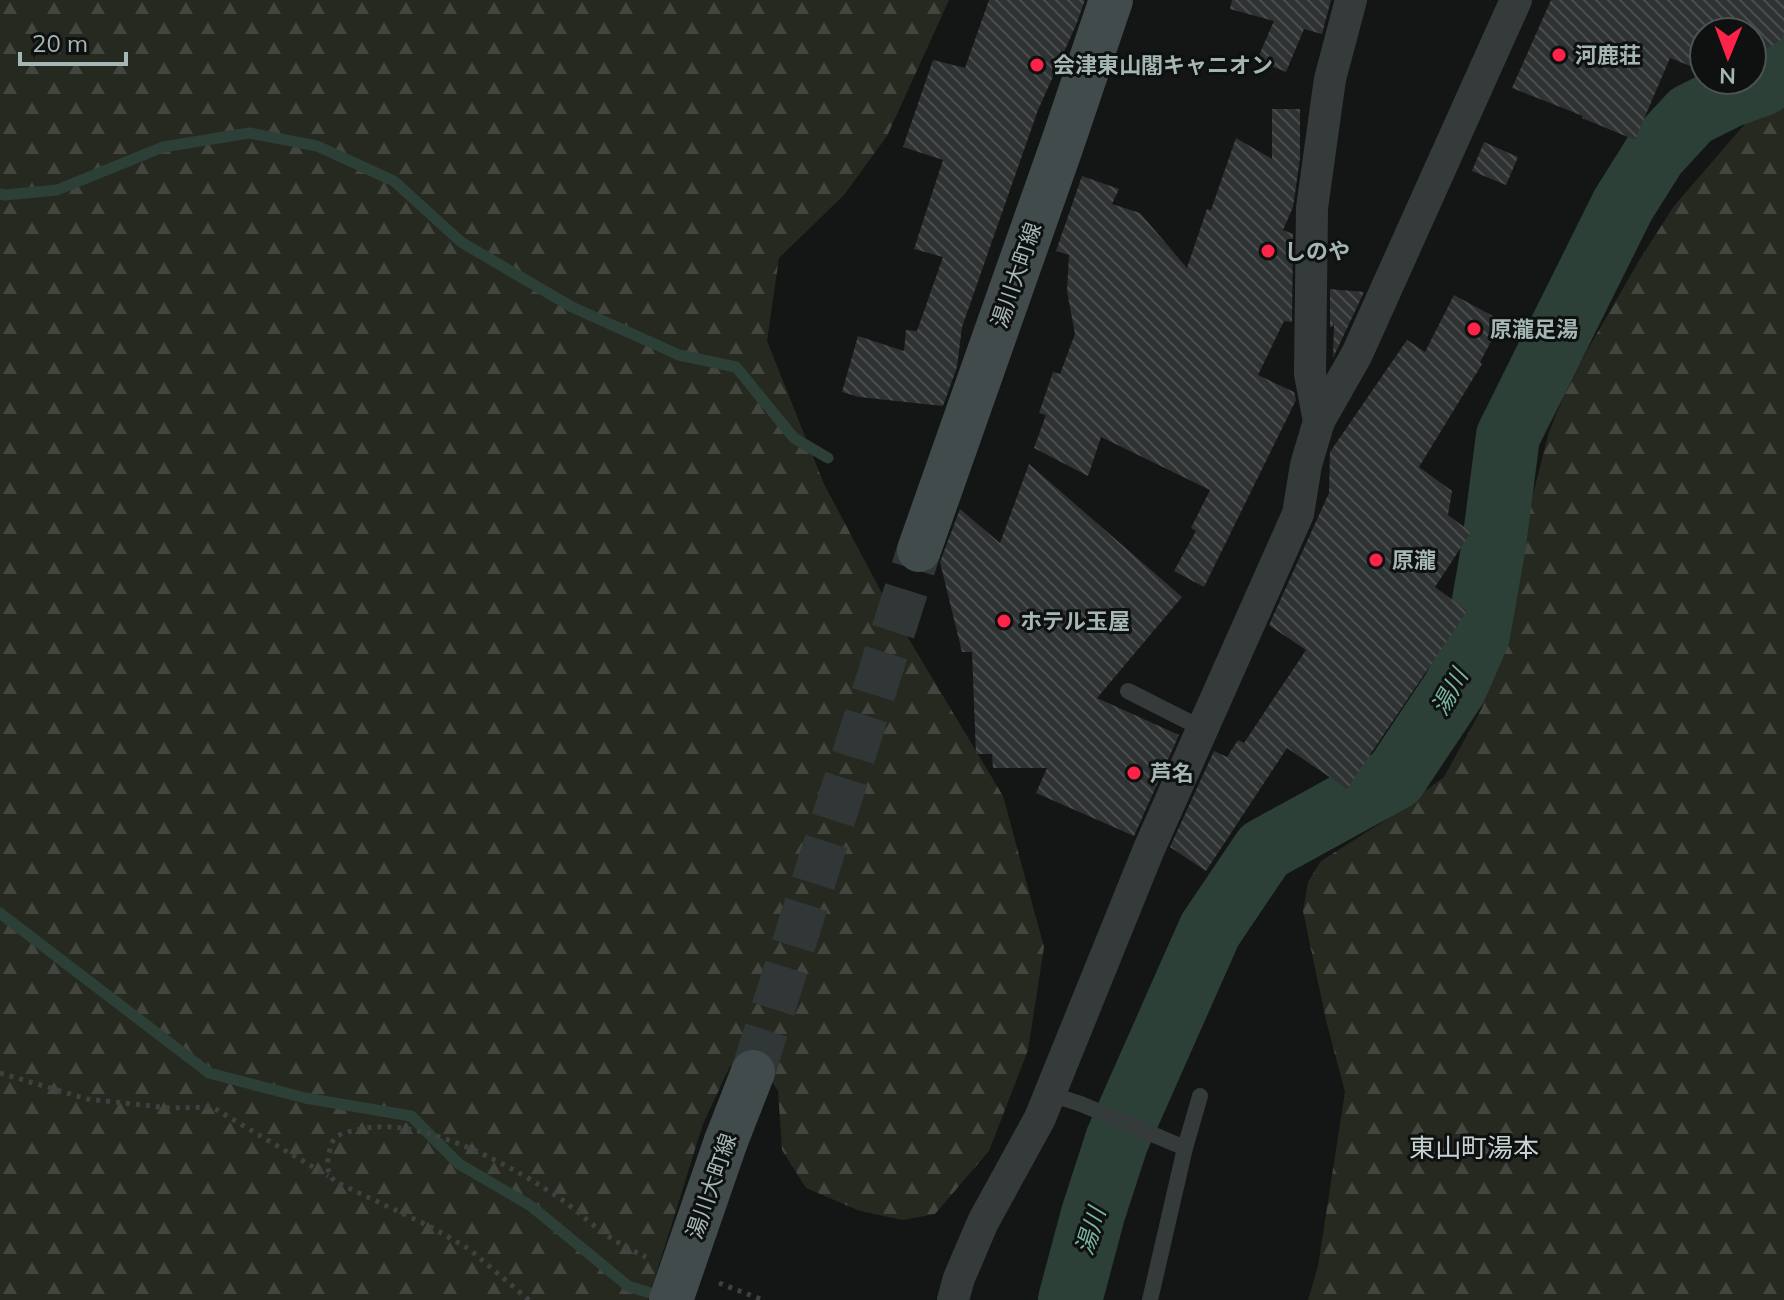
<svg xmlns="http://www.w3.org/2000/svg" width="1784" height="1300" font-family="Mulish,'Noto Sans JP',sans-serif">
	<defs>
		<pattern id="forest-firs" width="22" height="20" patternUnits="userSpaceOnUse" patternTransform="scale(2)"><rect width="22" height="20" fill="#262920"/><path d="M5 1l3.5 6h-7zM16 11l3.5 6h-7z" fill="#42463e"/></pattern>
		<pattern id="building-back-hatch" width="6" height="6" patternUnits="userSpaceOnUse" patternTransform="scale(2)"><rect width="6" height="6" fill="#2f3232"/><path d="M-1 5l2 2M0 0l6 6M5-1l2 2" fill="none" stroke="#4a4d4d"/></pattern>
	</defs>
	<rect width="100%" height="100%" fill="#141616"/>
	<!-- forest -->
	<g fill="url(#forest-firs)">
		<path d="M 0,0 L 949,0 L 887,136 L 844,195 L 779,258 L 767,341 L 824,484 L 886,601 L 1003,796 L 1044,947 L 1028,1050 L 989,1151 L 935,1214 L 903,1220 L 860,1211 L 806,1188 L 782,1150 L 778,1091 L 760,1064 L 730,1066 L 703,1124 L 648,1300 L 0,1300 Z"/>
		<path d="M 1784,86 L 1784,1300 L 1308,1300 L 1318,1266 L 1345,1092 L 1326,1020 L 1303,911 L 1308,882 L 1321,861 L 1384,821 L 1444,777 L 1482,708 L 1502,651 L 1529,510 L 1549,432 L 1570,380 L 1640,259 L 1674,206 L 1744,125 Z"/>
	</g>
	<g fill="none" stroke-linecap="round" stroke-linejoin="round">
		<!-- stream -->
		<g stroke="#2c4038" stroke-width="11">
			<path d="M 0,194 L 5,195 L 57,190 L 163,147 L 249,133 L 317,146 L 394,181 L 461,242 L 572,307 L 679,355 L 736,367 L 794,438 L 828,458"/>
			<path d="M 0,913 L 209,1073 L 305,1098 L 411,1116 L 459,1164 L 531,1206 L 628,1286 L 663,1297"/>
		</g>
		<!-- river -->
		<path stroke="#2c4038" stroke-width="64" d="M 1070,1300 L 1093,1214 L 1117,1140 L 1210,930 L 1264,850 L 1395,778 L 1455,688 L 1478,635 L 1494,544 L 1508,436 L 1623,205 L 1655,154 L 1691,115 L 1731,95 L 1762,84 L 1784,65"/>
	</g>
	<!-- building -->
	<g fill="url(#building-back-hatch)">
		<path d="M 989,0 L 1085,0 L 1076,25 L 1038,110 L 962,327 L 957,367 L 943,406 L 859,397 L 842,392 L 858,336 L 904,351 L 906,330 L 917,331 L 943,257 L 914,249 L 943,160 L 903,147 L 933,60 L 965,68 Z"/>
		<path d="M 1232,0 L 1331,0 L 1322,34 L 1304,29 L 1286,72 L 1257,60 L 1274,21 L 1230,9 Z"/>
		<path d="M 1551,0 L 1784,0 L 1784,32 L 1782,39 L 1761,53 L 1752,50 L 1752,32 L 1704,32 L 1703,71 L 1670,58 L 1635,140 L 1582,118 L 1583,116 L 1512,88 Z"/>
		<path d="M 1272,109 L 1300,109 L 1300,158 L 1293,207 L 1283,230 L 1293,234 L 1292,322 L 1284,321 L 1258,375 L 1294,392 L 1296,400 L 1204,587 L 1174,571 L 1196,531 L 1191,528 L 1210,490 L 1101,437 L 1088,476 L 1034,448 L 1046,415 L 1039,413 L 1053,372 L 1060,374 L 1075,334 L 1067,291 L 1069,255 L 1056,251 L 1082,176 L 1119,189 L 1112,204 L 1140,213 L 1187,268 L 1207,209 L 1211,210 L 1236,138 L 1272,159 Z"/>
		<path d="M 1484,142 L 1518,157 L 1506,185 L 1472,171 Z"/>
		<path d="M 1330,289 L 1364,292 L 1333,358 L 1334,323 L 1332,327 L 1330,327 Z"/>
		<path d="M 1454,295 L 1502,321 L 1480,362 L 1482,364 L 1419,467 L 1452,491 L 1448,515 L 1471,532 L 1435,587 L 1467,611 L 1347,789 L 1287,748 L 1206,871 L 1170,847 L 1214,751 L 1227,757 L 1238,740 L 1244,743 L 1306,650 L 1269,625 L 1329,493 L 1330,452 L 1407,340 L 1425,352 Z"/>
		<path d="M 1029,464 L 1182,597 L 1097,698 L 1179,735 L 1134,836 L 1036,793 L 1047,768 L 993,768 L 992,754 L 976,754 L 972,652 L 962,652 L 940,562 L 960,509 L 1000,543 Z"/>
	</g>
	<g fill="none" stroke-linecap="round" stroke-linejoin="round">
		<!-- secondary-tunnel -->
		<path stroke="#313636" stroke-width="44" stroke-dasharray="44 22" stroke-linecap="butt" d="M 753,1072 L 919,550"/>
		<!-- path -->
		<g stroke="#3b4241" stroke-width="5" stroke-dasharray="4 6" stroke-linecap="butt">
			<path d="M 0,1073 L 87,1099 L 170,1108 L 212,1107 L 328,1176"/>
			<path d="M 719,1283 L 763,1300"/>
			<path d="M 529,1300 L 469,1249 L 433,1228 L 336,1182 C 325,1173 327,1162 330,1149 C 333,1134 343,1133 357,1130 C 419,1113 515,1167 565,1202 C 580,1213 593,1226 608,1236 C 620,1244 633,1251 646,1257"/>
		</g>
		<!-- lane -->
		<g stroke="#353b3b" stroke-width="16">
			<path d="M 1128,691 L 1203,729"/>
			<path d="M 1050,1094 L 1081,1104 L 1185,1148"/>
			<path d="M 1150,1300 L 1185,1148 L 1200,1096"/>
		</g>
		<!-- street -->
		<g stroke="#353b3b" stroke-width="32">
			<path d="M 1319,421 L 1357,354 L 1516,0"/>
			<path d="M 953,1300 L 959,1278 L 983,1222 L 1040,1118 L 1149,849 L 1298,514 L 1306,465 L 1319,421 L 1310,374 L 1312,208 L 1330,79 L 1351,0"/>
		</g>
		<!-- secondary -->
		<g stroke="#424b4b" stroke-width="44">
			<path d="M 919,550 L 1062,145 L 1111,0"/>
			<path d="M 726,1141 L 753,1072"/>
		</g>
		<!-- secondary-bridge -->
		<path stroke="#424b4b" stroke-width="44" d="M 671,1300 L 726,1141"/>
	</g>
	<!-- markers -->
	<g fill="#ff2349" stroke="#0f1111" stroke-width="3">
		<circle cx="1559" cy="55" r="8"/>
		<circle cx="1037" cy="65" r="8"/>
		<circle cx="1268" cy="251" r="8"/>
		<circle cx="1474" cy="329" r="8"/>
		<circle cx="1376" cy="560" r="8"/>
		<circle cx="1004" cy="621" r="8"/>
		<circle cx="1134" cy="773" r="8"/>
	</g>
	<g text-anchor="middle" dominant-baseline="central" stroke-width="6" stroke-linejoin="round" paint-order="stroke">
		<!-- poi labels -->
		<g font-size="22" font-weight="bold" fill="#a5b7b5" stroke="#0f1111" text-anchor="start">
			<text x="1575" y="55">河鹿荘</text>
			<text x="1053" y="65">会津東山閣キャニオン</text>
			<text x="1284" y="251">しのや</text>
			<text x="1490" y="329">原瀧足湯</text>
			<text x="1392" y="560">原瀧</text>
			<text x="1020" y="621">ホテル玉屋</text>
			<text x="1150" y="773">芦名</text>
		</g>
		<!-- street labels -->
		<g font-size="22" fill="#a5b7b5" stroke="#0f1111">
			<text transform="translate(1016 275) rotate(-71)">湯川大町線</text>
			<text transform="translate(711 1186) rotate(-71)">湯川大町線</text>
		</g>
		<!-- water labels -->
		<g font-size="24" font-style="italic" fill="#79b59f" stroke="#0f1111">
			<text transform="translate(1449 692) rotate(-61)">湯川</text>
			<text transform="translate(1090 1231) rotate(-73)">湯川</text>
		</g>
		<!-- quarter labels -->
		<g font-size="26" fill="#c6d3d2" stroke="#0f1111">
			<text x="1474" y="1147">東山町湯本</text>
		</g>
	</g>
	<!-- north arrow -->
	<g transform="translate(1728 56) rotate(181)"><circle r="38" fill="#0f1111" stroke="#4b5353" stroke-width="2"/>
	<path d="M0-6L14 30L0 20L-14 30Z" fill="#ff2349"/>
	<text y="-12" font-size="22" font-weight="bold" text-anchor="middle" fill="#a5b7b5">N</text>
	</g>
	<!-- scale -->
	<path d="M20 52v12h106v-12" fill="none" stroke="#a5b7b5" stroke-width="4"/>
	<text x="32" y="52" font-size="24" fill="#a5b7b5" stroke="#0f1111" stroke-width="6" paint-order="stroke">20 m</text>
</svg>
